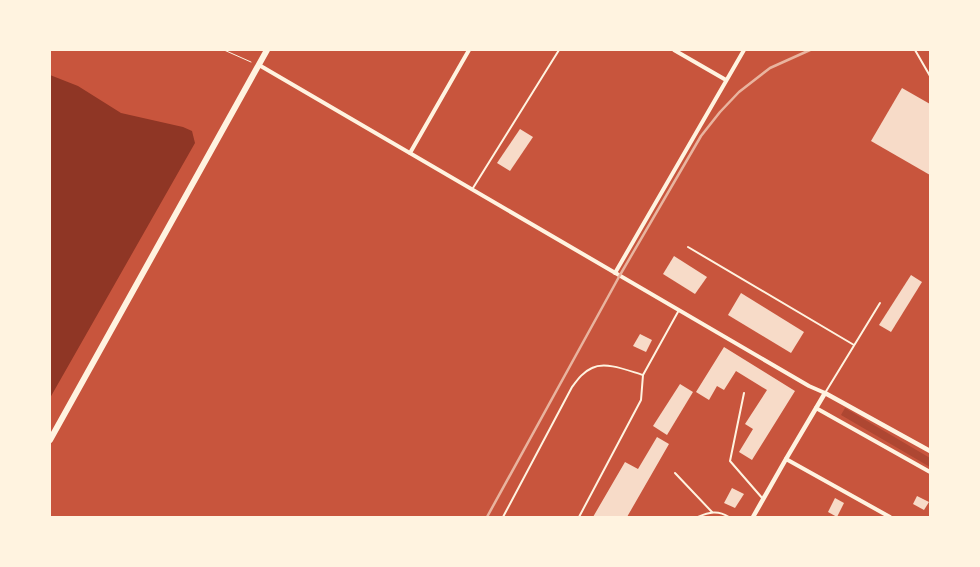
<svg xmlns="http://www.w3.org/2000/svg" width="980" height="567" font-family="Ubuntu,sans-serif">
	<rect width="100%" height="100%" fill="#c8553d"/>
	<!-- green -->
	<path fill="#ae4732" d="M 845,408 L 930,458 L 930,467 L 841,415 Z"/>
	<!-- water -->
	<path fill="#8f3625" d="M 50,75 L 78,86 L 121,113 L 183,127 L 192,131 L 195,143 L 50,398 Z"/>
	<!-- building -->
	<g fill="#f7dbc8">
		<path d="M 902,88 L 930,104 L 930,175 L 871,141 Z"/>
		<path d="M 520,129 L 533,137 L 510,171 L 497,163 Z"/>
		<path d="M 674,256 L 707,277 L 695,294 L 663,274 Z"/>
		<path d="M 911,275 L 922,282 L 891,332 L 879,325 Z"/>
		<path d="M 741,293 L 804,332 L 791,353 L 728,315 Z"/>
		<path d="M 640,334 L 652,340 L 646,352 L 633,346 Z"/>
		<path d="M 724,347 L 795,391 L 752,460 L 739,452 L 753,429 L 745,424 L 767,390 L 736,371 L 724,390 L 717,386 L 709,400 L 696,392 Z"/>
		<path d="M 680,384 L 693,392 L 667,435 L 653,426 Z"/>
		<path d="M 657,437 L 669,444 L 627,517 L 593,517 L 625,462 L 638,469 Z"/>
		<path d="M 732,488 L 744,494 L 735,508 L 724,503 Z"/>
		<path d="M 917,496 L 929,502 L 924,510 L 913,504 Z"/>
		<path d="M 835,498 L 844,503 L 837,517 L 828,512 Z"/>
	</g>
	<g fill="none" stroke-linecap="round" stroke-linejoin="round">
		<!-- path -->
		<path stroke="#fff3e0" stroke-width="1" d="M 224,50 L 251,62"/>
		<!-- service -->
		<g stroke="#fff3e0" stroke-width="2">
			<path d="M 915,50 L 930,76"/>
			<path d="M 473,188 L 559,50"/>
			<path d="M 688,247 L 854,345"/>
			<path d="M 744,393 L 730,461 L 763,499"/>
			<path d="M 825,393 L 880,303"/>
			<path d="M 675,473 L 712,512"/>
			<path d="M 503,517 L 572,387 C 578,379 583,372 592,368 C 606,361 629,371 643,375"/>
			<path d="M 579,517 L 641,400 L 643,375 L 679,310"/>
			<path d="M 698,517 C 709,512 718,510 729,517"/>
		</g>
		<!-- minor -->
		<g stroke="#fff3e0" stroke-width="4">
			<path d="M 674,50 L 726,80"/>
			<path d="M 259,65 L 809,386 L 825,393"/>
			<path d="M 410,153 L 469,50"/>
			<path d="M 615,273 L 744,50"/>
			<path d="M 816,408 L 930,472"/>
			<path d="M 786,459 L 890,517"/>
		</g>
		<!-- tertiary -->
		<path stroke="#fff3e0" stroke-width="4.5" d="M 753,517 L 786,459 L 825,393 L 930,451"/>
		<!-- trunk -->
		<path stroke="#fff3e0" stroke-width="6" d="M 50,440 L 267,50"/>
		<!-- rail -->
		<path stroke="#e9b49f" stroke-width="2.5" d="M 487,517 L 620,275 L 701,136 L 720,112 L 739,92 L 770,68 L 810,50"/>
	</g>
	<!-- border -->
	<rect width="980" height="567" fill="none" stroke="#fff3e0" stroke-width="102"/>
</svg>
